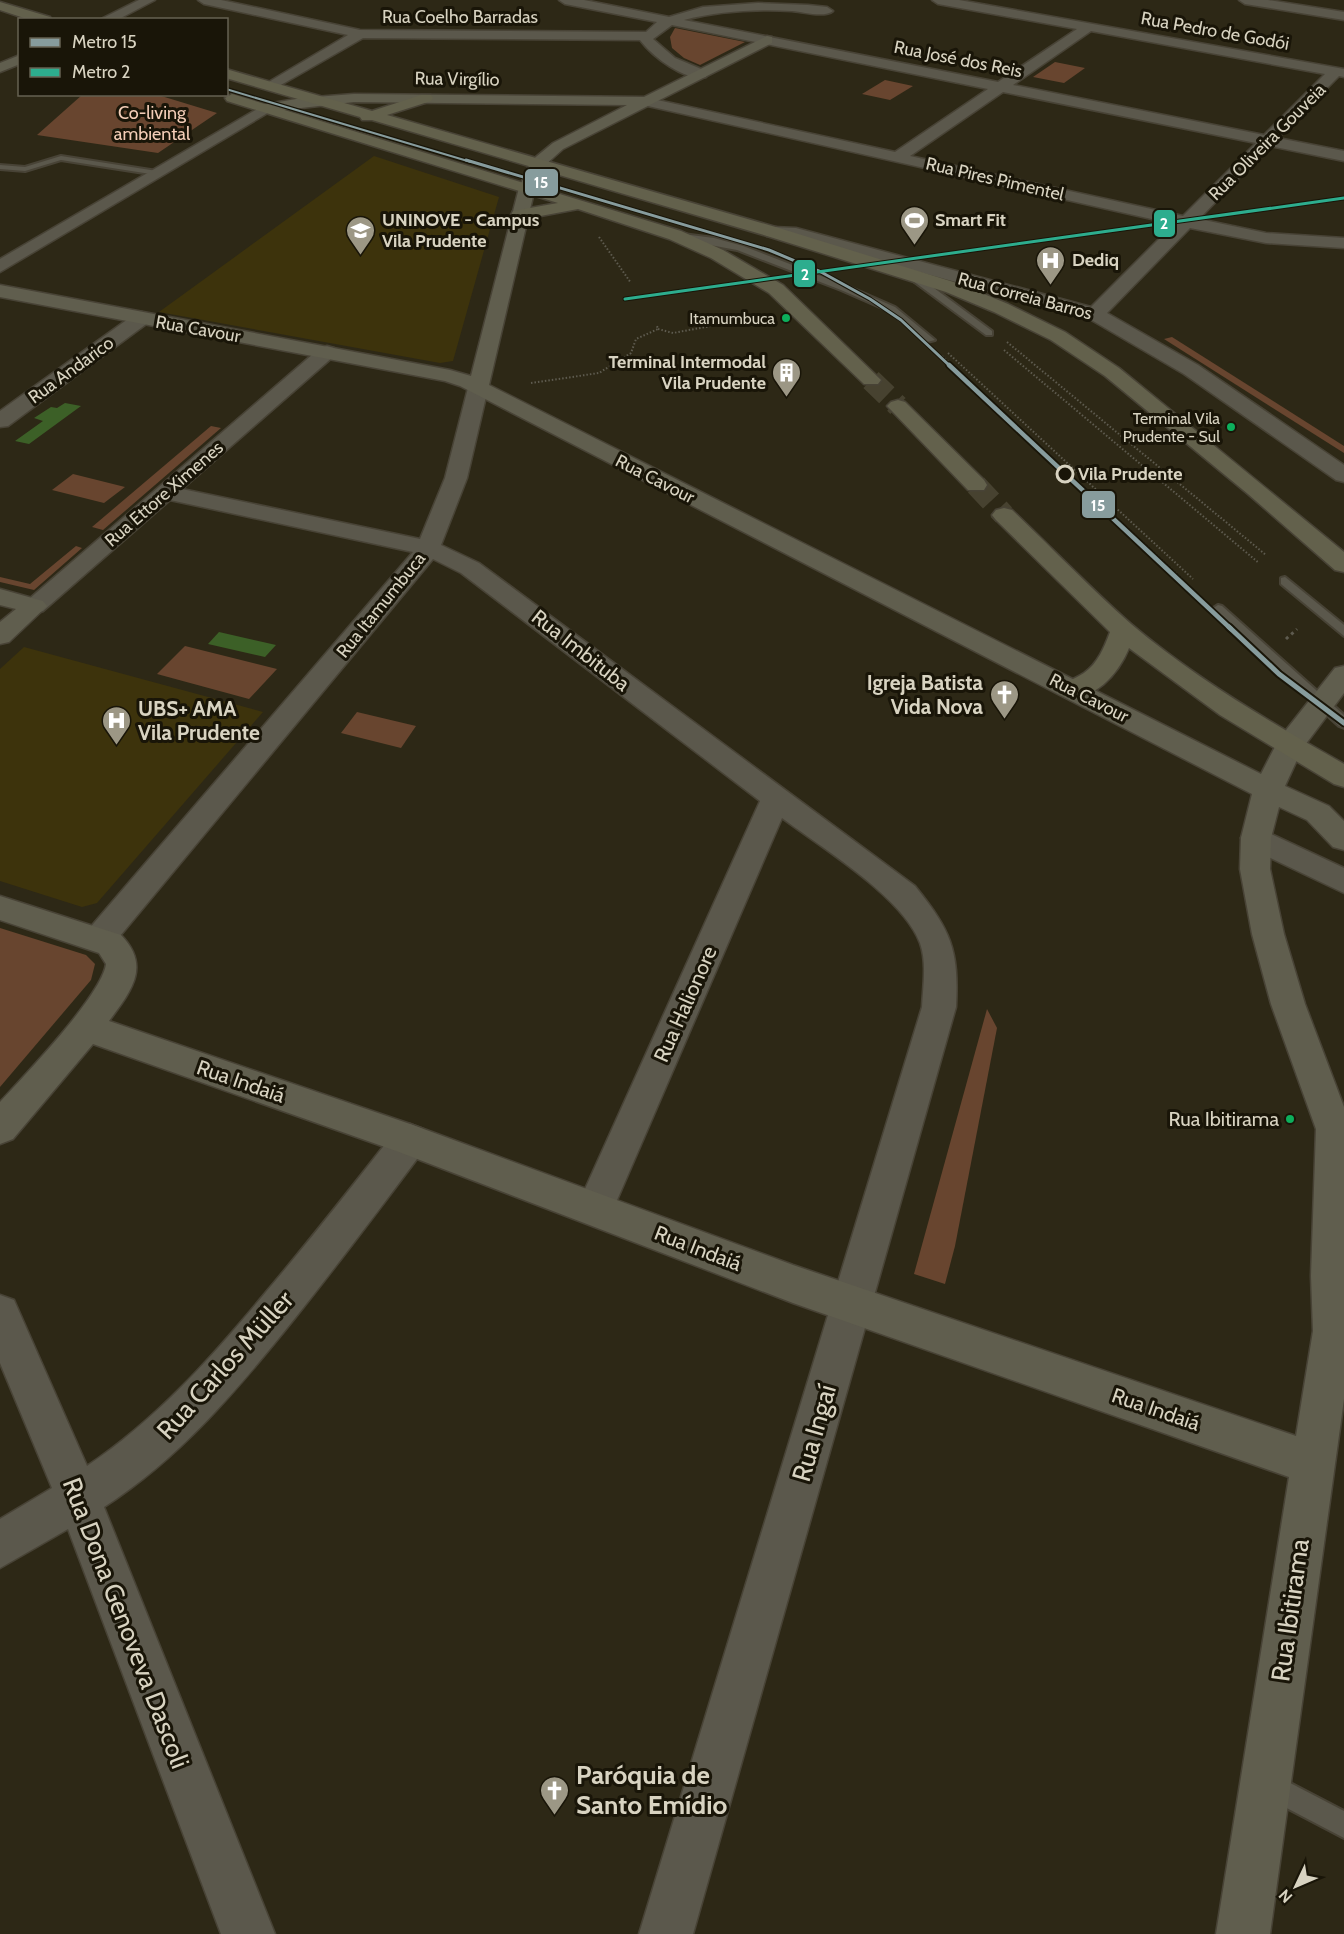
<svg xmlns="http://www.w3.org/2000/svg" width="1344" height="1934" font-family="Cabin,sans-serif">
	<rect width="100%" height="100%" fill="#2d2816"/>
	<!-- built -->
	<g fill="#3d330c">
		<path d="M 374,156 L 499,197 L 453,361 L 440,363 L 159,312 Z"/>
		<path d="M 24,647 L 263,712 L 97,903 L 82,907 L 0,881 L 0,669 Z"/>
	</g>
	<!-- green -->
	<g fill="#68452f">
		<path d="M 675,28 L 745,42 L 700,65 L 684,58 L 672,48 L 670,37 Z"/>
		<path d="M 1055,62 L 1085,68 L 1064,83 L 1033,77 Z"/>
		<path d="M 885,80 L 913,86 L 890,100 L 862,94 Z"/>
		<path d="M 82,95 L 158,95 L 217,113 L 158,153 L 37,135 Z"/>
		<path d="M 1172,337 L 1344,446 L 1344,453 L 1164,339 Z"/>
		<path d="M 211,426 L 221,428 L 103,530 L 92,527 Z"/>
		<path d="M 73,474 L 125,487 L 104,503 L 52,490 Z"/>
		<path d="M 76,546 L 82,548 L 34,590 L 0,582 L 0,577 L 30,584 Z"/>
		<path d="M 185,646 L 277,669 L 249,699 L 157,674 Z"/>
		<path d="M 357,712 L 416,726 L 401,748 L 341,733 Z"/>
		<path d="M 0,928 L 86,955 L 95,964 L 91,980 L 0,1087 Z"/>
		<path d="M 987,1009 L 997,1028 L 955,1246 L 945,1284 L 914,1274 Z"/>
	</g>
	<!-- water -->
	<g fill="#3c6027">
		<path d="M 65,403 L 81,406 L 29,444 L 15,441 L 43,421 L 34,418 L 51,407 L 57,408 Z"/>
		<path d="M 219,632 L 276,645 L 265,657 L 208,644 Z"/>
	</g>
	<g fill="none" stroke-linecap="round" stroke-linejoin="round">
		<!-- highway-tunnel -->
		<g stroke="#474230" stroke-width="22" stroke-dasharray="22 11" stroke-linecap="butt">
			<path d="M 871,380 L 898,406"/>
			<path d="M 976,485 L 1004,515"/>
		</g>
		<defs>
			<g id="lane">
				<path d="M 61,156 L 157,171 L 161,173 L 157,175 L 61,160 L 25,171 L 0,169 L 0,165 L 25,167 Z"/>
				<path d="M 675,233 L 714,238 L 743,246 L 847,286 L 895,307 L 935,340 L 927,342 L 889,311 L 841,290 L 737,250 L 672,238 L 671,236 Z"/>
				<path d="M 905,271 L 911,271 L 992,331 L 992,335 L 986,335 L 905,275 Z"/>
				<path d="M 1285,577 L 1344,625 L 1344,636 L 1281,584 L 1281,578 Z"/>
				<path d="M 1218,605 L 1222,606 L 1344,715 L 1344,728 L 1339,726 L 1214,612 L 1212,609 Z"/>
				<path d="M 1271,1773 L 1344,1811 L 1344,1838 L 1262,1795 L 1258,1786 L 1262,1777 Z"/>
			</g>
			<g id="street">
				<path d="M 139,0 L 155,0 L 117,20 L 99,20 Z"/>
				<path d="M 198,0 L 221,0 L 360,30 L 646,32 L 657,22 L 565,4 L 559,0 L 584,0 L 669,17 L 703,7 L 758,3 L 808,5 L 827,7 L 833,11 C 825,18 803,12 792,11 C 756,9 719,11 684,20 L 998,82 L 1077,29 L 938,4 L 932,0 L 959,0 L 1344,69 L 1344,77 L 1339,76 L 1278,138 L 1344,151 L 1344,161 L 1270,146 L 1199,219 L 1266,233 L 1344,238 L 1344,248 L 1266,243 L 1190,228 L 1107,313 L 1198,365 L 1344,465 L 1344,482 L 1336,480 L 1184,374 L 1088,318 L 795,238 L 767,236 L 764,232 L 773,227 L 796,228 L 1091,307 L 1174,224 L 648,106 L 641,102 L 648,98 L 895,152 L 988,89 L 672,25 L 653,39 L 675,58 L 706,71 L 706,77 C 685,82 652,56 640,40 L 363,38 L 272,90 L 267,89 L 267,83 L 348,35 L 204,4 ZM 1091,31 L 1325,74 L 1264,135 L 1013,85 ZM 1003,92 L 1256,143 L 1183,216 L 910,156 Z"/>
				<path d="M 1239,0 L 1268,0 L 1344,12 L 1344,20 L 1245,4 Z"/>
				<path d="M 266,104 L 273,108 L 271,111 L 0,272 L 0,259 Z"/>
				<path d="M 142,312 L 152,318 L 149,322 L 8,426 L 0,427 L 0,411 L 135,314 Z"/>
				<path d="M 327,346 L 334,348 L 337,352 L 334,356 L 182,489 L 420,539 L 445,478 L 468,388 L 471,384 L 485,384 L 488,388 L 467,478 L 441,545 L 479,563 L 915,886 C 951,931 959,949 956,1007 L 693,1934 L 639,1934 L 922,1007 C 923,986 927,963 920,943 C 903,897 822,848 782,818 L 608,1221 L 595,1226 L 582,1221 L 576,1209 L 760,801 L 461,573 L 433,559 L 110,948 L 99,951 L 88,948 L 83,939 L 88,930 L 413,552 L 170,500 L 43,611 L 34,614 L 25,611 L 21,606 L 320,348 Z"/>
				<path d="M 1256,827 L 1344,868 L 1344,893 L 1245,846 L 1241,838 L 1245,830 Z"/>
				<path d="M 410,1124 L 423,1129 L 428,1140 L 423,1151 C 381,1207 339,1263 295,1318 C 238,1389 181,1457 104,1507 L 275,1934 L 221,1934 L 68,1529 L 0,1568 L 0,1519 L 52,1488 L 0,1363 L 0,1295 L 14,1300 L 87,1466 C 157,1419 212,1357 266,1292 C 311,1239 354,1184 397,1129 Z"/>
			</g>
			<g id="secondary">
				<path d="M 767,36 L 772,37 L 772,43 L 563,149 L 544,166 L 535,188 L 489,385 L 1261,774 L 1279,739 L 1335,668 L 1344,666 L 1344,693 L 1302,749 L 1285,786 L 1329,806 L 1344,821 L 1344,850 L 1333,847 L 1307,820 L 1279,807 L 1271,838 L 1270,869 L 1284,934 L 1305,1004 L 1344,1107 L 1344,1399 L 1270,1934 L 1216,1934 L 1289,1477 L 793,1303 L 399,1152 L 93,1044 L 13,1139 L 0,1144 L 0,1102 C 24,1076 102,995 106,964 L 99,953 L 0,920 L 0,896 L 121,935 C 152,967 130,992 109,1021 L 410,1124 L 793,1265 L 1296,1436 L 1313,1331 L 1311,1276 L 1316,1129 L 1271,1004 L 1252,934 L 1240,869 L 1241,838 L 1252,794 L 460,386 L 445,381 L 0,297 L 0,285 L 450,370 L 471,376 L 519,188 L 531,161 L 553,143 L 627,105 L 354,102 L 266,112 L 259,108 L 261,105 L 302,98 L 354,94 L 644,97 Z"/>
				<path d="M 20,55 L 20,64 L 0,72 L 0,63 Z"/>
				<path d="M 0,589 L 43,601 L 47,606 L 9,642 L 0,644 L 0,622 L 16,609 L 0,605 Z"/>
			</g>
			<g id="highway">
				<path d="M 0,2 L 50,17 L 51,20 L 30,20 L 0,10 Z"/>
				<path d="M 226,69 L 372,111 L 421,95 L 431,95 L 433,98 L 431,101 L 387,115 L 779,228 L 960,284 L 1008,304 L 1065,332 L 1119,368 L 1344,552 L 1344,572 L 1335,570 L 1248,494 L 1105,376 L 1051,340 L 994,312 L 946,292 L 767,236 L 372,120 L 362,120 L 360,117 L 226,78 Z"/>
				<path d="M 232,94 L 681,231 L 723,250 L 783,285 L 881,380 L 878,384 L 864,384 L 769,293 L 711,258 L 669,239 L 578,209 L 519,220 L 513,219 L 511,215 L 513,211 L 558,203 L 227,101 L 225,98 Z"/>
				<path d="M 898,400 L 905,402 L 984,480 L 987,485 L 984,490 L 968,490 L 891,410 L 887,406 L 891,402 Z"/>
				<path d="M 1004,508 L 1012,510 C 1052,548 1090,588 1131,624 C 1196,679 1270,722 1344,764 L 1344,787 L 1334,784 L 1220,715 L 1129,648 C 1119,673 1093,704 1063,696 L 1059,690 C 1065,681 1075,679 1084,673 C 1098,663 1104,648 1110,632 L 996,520 L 992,515 L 996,510 Z"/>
			</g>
		</defs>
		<!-- lane casing -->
		<use href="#lane" stroke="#484336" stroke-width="4"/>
		<!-- street casing -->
		<use href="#street" stroke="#484336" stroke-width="3"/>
		<!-- secondary casing -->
		<use href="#secondary" stroke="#484336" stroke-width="3"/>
		<!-- highway casing -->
		<use href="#highway" stroke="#484336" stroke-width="3"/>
		<!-- path-far1 -->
		<g stroke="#5e5b4f" stroke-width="2" stroke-dasharray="1.5 2" stroke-linecap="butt">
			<path d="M 599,237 L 631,283"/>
			<path d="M 658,329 L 673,333 L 765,316"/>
			<path d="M 1007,342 L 1266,555"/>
			<path d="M 1004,350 L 1259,563"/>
			<path d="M 948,353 L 1193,579"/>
			<path d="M 942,356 L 1183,580"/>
			<path d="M 531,383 L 599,373 L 631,353 L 636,339 L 658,329 L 657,326"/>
		</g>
		<!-- path -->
		<path stroke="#5e5b4f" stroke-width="3" stroke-dasharray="3 4" stroke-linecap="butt" d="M 1286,639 L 1297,629"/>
		<!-- lane -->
		<use href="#lane" fill="#5b584c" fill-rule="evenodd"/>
		<!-- street -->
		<use href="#street" fill="#5b584c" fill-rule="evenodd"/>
		<!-- secondary -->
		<use href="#secondary" fill="#605e4e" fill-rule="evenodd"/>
		<!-- highway -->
		<use href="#highway" fill="#63614c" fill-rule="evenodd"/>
		<defs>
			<path id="metro-1-far3" d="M 226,89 L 471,162"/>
			<path id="metro-1-far2" d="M 466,160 L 769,250 L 821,272 L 870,299 L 901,320 L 951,367"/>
			<path id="metro-1-far1" d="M 949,365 L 1231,629"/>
			<path id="metro-1" d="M 1229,627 L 1279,674 L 1344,723"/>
			<path id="metro-2" d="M 625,299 L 1344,198"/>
		</defs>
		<!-- metro-1-far3 casing -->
		<use href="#metro-1-far3" stroke="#191508" stroke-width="4.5"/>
		<!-- metro-1-far2 casing -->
		<use href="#metro-1-far2" stroke="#191508" stroke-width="5"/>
		<!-- metro-1-far1 casing -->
		<use href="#metro-1-far1" stroke="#191508" stroke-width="8"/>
		<!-- metro-1 casing -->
		<use href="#metro-1" stroke="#191508" stroke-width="9"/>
		<!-- metro-2 casing -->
		<use href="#metro-2" stroke="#191508" stroke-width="5"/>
		<!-- metro-1-far3 -->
		<use href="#metro-1-far3" stroke="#879c9d" stroke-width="2"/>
		<!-- metro-1-far2 -->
		<use href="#metro-1-far2" stroke="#879c9d" stroke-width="3"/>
		<!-- metro-1-far1 -->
		<use href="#metro-1-far1" stroke="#879c9d" stroke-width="4.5"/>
		<!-- metro-1 -->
		<use href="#metro-1" stroke="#879c9d" stroke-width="5"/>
		<!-- metro-2 -->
		<use href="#metro-2" stroke="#2dad8e" stroke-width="3"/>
	</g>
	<!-- icons -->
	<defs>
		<symbol id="stadium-pin" viewBox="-11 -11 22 30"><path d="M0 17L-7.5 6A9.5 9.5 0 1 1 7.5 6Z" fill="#9c9785" stroke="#191508"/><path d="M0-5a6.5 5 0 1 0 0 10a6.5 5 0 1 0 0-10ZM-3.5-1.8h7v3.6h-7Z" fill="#fff"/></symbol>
		<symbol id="university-pin" viewBox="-11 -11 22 30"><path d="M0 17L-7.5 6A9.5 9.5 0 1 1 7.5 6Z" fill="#9c9785" stroke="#191508"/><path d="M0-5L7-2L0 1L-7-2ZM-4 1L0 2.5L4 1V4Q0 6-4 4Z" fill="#fff"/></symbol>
		<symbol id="hospital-pin" viewBox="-11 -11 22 30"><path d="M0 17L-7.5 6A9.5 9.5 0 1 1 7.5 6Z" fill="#9c9785" stroke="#191508"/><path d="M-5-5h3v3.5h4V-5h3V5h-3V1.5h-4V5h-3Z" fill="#fff"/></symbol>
		<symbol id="building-pin" viewBox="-11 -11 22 30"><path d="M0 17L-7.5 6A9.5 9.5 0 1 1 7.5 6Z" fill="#9c9785" stroke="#191508"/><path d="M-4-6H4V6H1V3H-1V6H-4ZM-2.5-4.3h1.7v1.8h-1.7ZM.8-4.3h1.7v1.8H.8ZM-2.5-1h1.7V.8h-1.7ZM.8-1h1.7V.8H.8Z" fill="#fff"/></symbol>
		<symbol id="church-pin" viewBox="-11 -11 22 30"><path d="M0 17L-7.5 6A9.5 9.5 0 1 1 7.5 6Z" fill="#9c9785" stroke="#191508"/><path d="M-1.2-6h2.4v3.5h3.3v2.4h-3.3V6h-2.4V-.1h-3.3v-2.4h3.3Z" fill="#fff"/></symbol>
	</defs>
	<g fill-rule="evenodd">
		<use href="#stadium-pin" x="898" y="204" width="33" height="45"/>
		<use href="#university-pin" x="344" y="214" width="33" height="45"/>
		<use href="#hospital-pin" x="1034" y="244" width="33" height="45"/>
		<use href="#building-pin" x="770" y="356" width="33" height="45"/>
		<use href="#church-pin" x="988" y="678" width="33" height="45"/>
		<use href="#hospital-pin" x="100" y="704" width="33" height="45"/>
		<use href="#church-pin" x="538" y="1774" width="33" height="45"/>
	</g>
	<!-- markers -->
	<g fill="#0daf5c" stroke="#191508" stroke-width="2">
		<circle cx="786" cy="318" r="5"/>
		<circle cx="1231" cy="427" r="5"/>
		<circle cx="1290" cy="1119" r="5"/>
	</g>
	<circle fill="#191508" stroke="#d8d3c1" stroke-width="3" cx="1065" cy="474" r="8"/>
	<g text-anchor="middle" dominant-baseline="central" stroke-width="6" stroke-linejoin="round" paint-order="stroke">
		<!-- far-bus labels -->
		<g font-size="16" fill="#d8d3c1" stroke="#191508" text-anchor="end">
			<text x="775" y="318">Itamumbuca</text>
			<text x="1220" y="418">Terminal Vila<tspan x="1220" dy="18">Prudente - Sul</tspan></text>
		</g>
		<!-- far-street labels -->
		<g font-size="18" fill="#d8d3c1" stroke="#191508">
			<text x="460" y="17">Rua Coelho Barradas</text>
			<text transform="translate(1215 31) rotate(10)">Rua Pedro de Godói</text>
			<text transform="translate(958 59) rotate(11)">Rua José dos Reis</text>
			<text transform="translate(457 79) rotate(1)">Rua Virgílio</text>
			<text transform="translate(1267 142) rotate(-45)">Rua Oliveira Gouveia</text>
			<text transform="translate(995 179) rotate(13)">Rua Pires Pimentel</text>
			<text transform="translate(1025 296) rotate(15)">Rua Correia Barros</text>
			<text transform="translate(198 329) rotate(10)">Rua Cavour</text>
			<text transform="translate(71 370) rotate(-36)">Rua Andarico</text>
			<text transform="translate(655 479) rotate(27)">Rua Cavour</text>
			<text transform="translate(164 494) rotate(-41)">Rua Ettore Ximenes</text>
			<text transform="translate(381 605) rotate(-51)">Rua Itamumbuca</text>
			<text transform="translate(1089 698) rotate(27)">Rua Cavour</text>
		</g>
		<!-- far-park labels -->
		<g font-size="18" fill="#f3cdb7" stroke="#191508">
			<text x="152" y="113">Co-living<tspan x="152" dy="21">ambiental</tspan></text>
		</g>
		<!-- far-poi labels -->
		<g font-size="18" font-weight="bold" fill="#d8d3c1" stroke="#191508" text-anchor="start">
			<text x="382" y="220">UNINOVE - Campus<tspan x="382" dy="21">Vila Prudente</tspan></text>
			<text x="935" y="220">Smart Fit</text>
			<text x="1072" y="260">Dediq</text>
			<text x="766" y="362" text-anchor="end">Terminal Intermodal<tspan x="766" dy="21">Vila Prudente</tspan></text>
		</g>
		<!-- far-stop labels -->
		<g font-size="18" font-weight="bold" fill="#d8d3c1" stroke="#191508" text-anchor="start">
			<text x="1078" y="474">Vila Prudente</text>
		</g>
		<!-- bus labels -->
		<g font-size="20" fill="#d8d3c1" stroke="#191508" text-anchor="end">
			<text x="1279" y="1119">Rua Ibitirama</text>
		</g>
		<!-- street labels -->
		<g font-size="21" fill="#d8d3c1" stroke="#191508">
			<text transform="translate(581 650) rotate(38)">Rua Imbituba</text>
			<text transform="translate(685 1004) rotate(-66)">Rua Halionore</text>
			<text transform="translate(241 1081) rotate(19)">Rua Indaiá</text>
			<text transform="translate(698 1248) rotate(21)">Rua Indaiá</text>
			<text transform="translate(1156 1409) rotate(19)">Rua Indaiá</text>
		</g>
		<!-- poi labels -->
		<g font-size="21" font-weight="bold" fill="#d8d3c1" stroke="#191508" text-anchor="end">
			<text x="983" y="682">Igreja Batista<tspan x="983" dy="24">Vida Nova</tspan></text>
			<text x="138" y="708" text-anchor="start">UBS+ AMA<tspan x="138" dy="24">Vila Prudente</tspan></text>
		</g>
		<!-- near-street labels -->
		<g font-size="26" fill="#d8d3c1" stroke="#191508">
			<text transform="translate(225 1365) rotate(-48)">Rua Carlos Müller</text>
			<text transform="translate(814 1433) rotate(-74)">Rua Ingaí</text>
			<text transform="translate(1290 1610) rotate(-82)">Rua Ibitirama</text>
			<text transform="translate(126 1623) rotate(69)">Rua Dona Genoveva Dascoli</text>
		</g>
		<!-- near-poi labels -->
		<g font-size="26" font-weight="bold" fill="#d8d3c1" stroke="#191508" text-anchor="start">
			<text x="576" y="1775">Paróquia de<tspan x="576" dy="30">Santo Emídio</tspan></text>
		</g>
	</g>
	<g stroke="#191508" stroke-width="2">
		<rect x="524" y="168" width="35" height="29" rx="6" fill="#879c9d"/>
		<rect x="1153" y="209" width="23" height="29" rx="6" fill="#2dad8e"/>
		<rect x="793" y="259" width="23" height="29" rx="6" fill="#2dad8e"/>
		<rect x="1081" y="490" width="35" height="29" rx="6" fill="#879c9d"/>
	</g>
	<g font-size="16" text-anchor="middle" font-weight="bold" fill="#fff">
		<text x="541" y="188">15</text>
		<text x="1164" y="229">2</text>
		<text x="805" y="280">2</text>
		<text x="1098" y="511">15</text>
	</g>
	<!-- legend -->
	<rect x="18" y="18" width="210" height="78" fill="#191508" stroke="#656152" stroke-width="1.5"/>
	<rect x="30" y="38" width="30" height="9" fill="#879c9d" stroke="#656152" stroke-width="1.5"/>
	<text x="72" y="48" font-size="18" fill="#d8d3c1">Metro 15</text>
	<rect x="30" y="68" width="30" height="9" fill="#2dad8e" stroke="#656152" stroke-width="1.5"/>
	<text x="72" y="78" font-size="18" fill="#d8d3c1">Metro 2</text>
	<!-- north arrow -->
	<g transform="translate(1296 1886) rotate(226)" stroke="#191508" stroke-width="4.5" paint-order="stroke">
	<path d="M0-4.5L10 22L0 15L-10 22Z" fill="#d8d3c1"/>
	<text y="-9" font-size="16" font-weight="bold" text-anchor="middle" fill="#d8d3c1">N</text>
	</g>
</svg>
